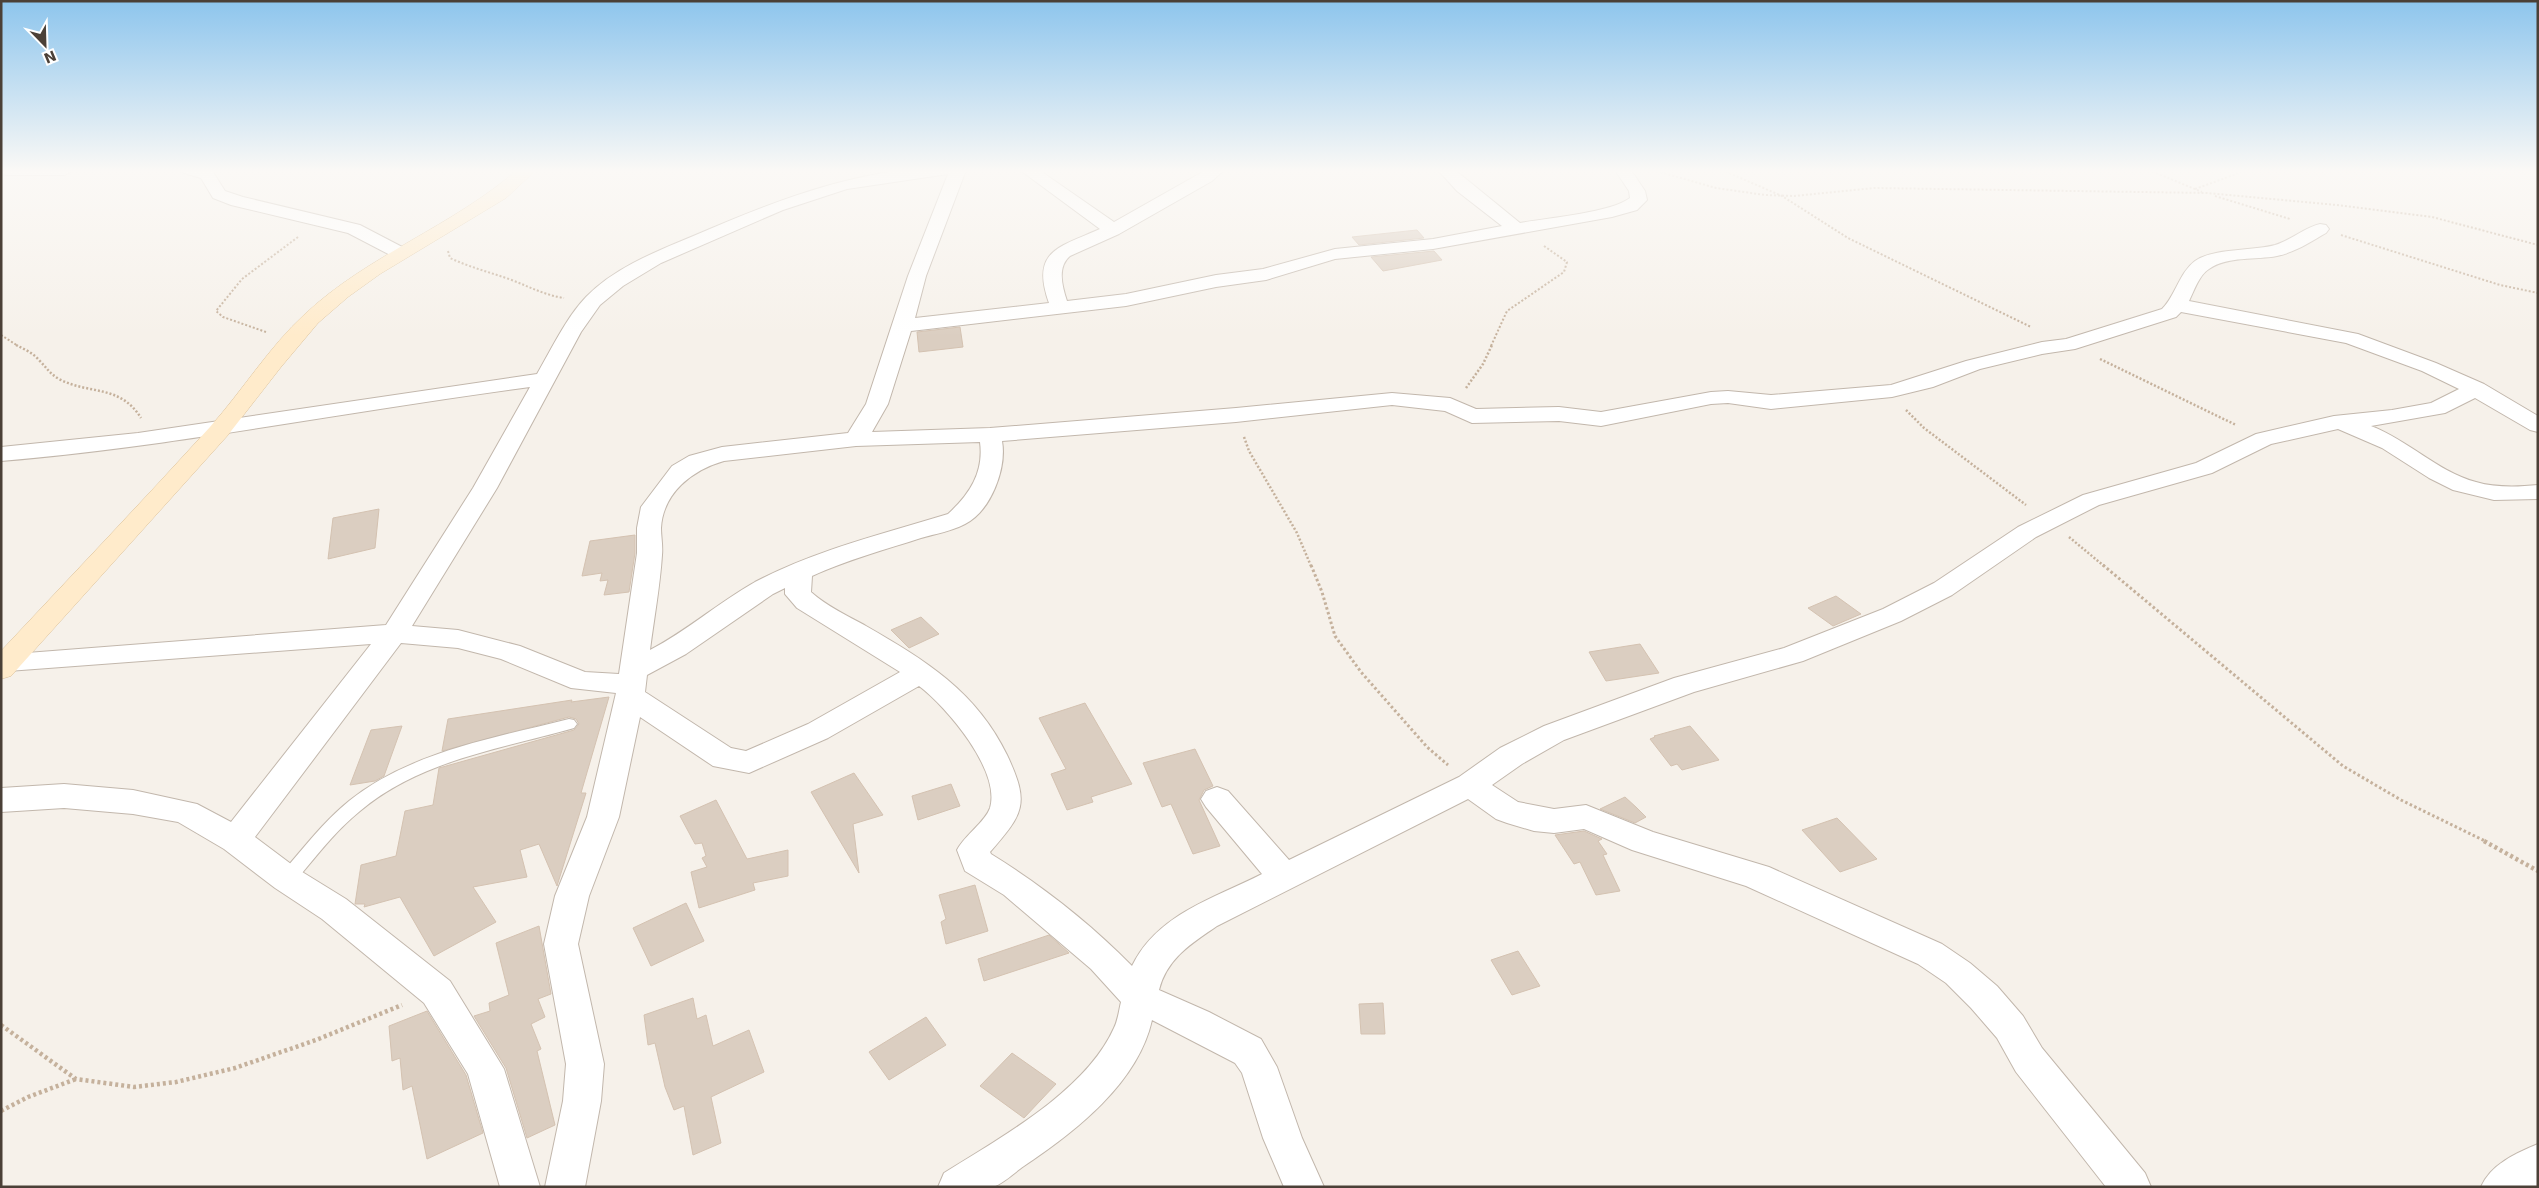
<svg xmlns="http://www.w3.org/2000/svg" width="2539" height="1188" font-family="'DejaVu Sans',sans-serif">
	<rect width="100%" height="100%" fill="#f6f1ea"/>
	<!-- building -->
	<g fill="#dbcec1" stroke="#d4c2b1">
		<path d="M 1417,230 L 1424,238 L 1359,245 L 1352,237 Z"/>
		<path d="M 1434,251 L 1442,260 L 1383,271 L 1371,257 Z"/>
		<path d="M 960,327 L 963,347 L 919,352 L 917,332 Z"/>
		<path d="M 379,509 L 375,548 L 328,559 L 333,518 Z"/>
		<path d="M 635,535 L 635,553 L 629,592 L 604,595 L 608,580 L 600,581 L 602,573 L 582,576 L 590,541 Z"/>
		<path d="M 1836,596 L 1861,614 L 1833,626 L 1808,608 Z"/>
		<path d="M 921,617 L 939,634 L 909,648 L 891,630 Z"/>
		<path d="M 1640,644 L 1659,673 L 1606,681 L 1589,652 Z"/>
		<path d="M 609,697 L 581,793 L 586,793 L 557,886 L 539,844 L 520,850 L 527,877 L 473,887 L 496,922 L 434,956 L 400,897 L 364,907 L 365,904 L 355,904 L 361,865 L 396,856 L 405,811 L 433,805 L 439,768 L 574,730 L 579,724 L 576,719 L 569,717 L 442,751 L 448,719 L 572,700 L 571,702 Z"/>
		<path d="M 1085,703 L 1132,784 L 1091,797 L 1093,802 L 1067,810 L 1051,774 L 1066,769 L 1039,718 Z"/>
		<path d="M 402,726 L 384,776 L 375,781 L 350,785 L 371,730 Z"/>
		<path d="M 1690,726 L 1719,760 L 1682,770 L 1677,764 L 1671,766 L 1650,739 L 1655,737 L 1654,736 Z"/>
		<path d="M 1195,749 L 1213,786 L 1204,790 L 1199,800 L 1220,846 L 1193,854 L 1171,804 L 1162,807 L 1143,763 Z"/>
		<path d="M 854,773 L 883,815 L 853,824 L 859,873 L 811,792 Z"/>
		<path d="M 951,784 L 960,806 L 918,820 L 912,796 Z"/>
		<path d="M 1625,797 L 1637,808 L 1646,817 L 1635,823 L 1600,809 Z"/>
		<path d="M 716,800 L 747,859 L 788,850 L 788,876 L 753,883 L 755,890 L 699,908 L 691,872 L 707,867 L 702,858 L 706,856 L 702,843 L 695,844 L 680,816 Z"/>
		<path d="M 1837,818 L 1877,859 L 1840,872 L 1802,830 Z"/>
		<path d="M 1584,831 L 1602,839 L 1598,841 L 1607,854 L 1603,855 L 1620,891 L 1596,895 L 1580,862 L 1574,864 L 1555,835 Z"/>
		<path d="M 975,885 L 988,931 L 946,944 L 941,922 L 946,919 L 939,895 Z"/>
		<path d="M 686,903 L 704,941 L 651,966 L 633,928 Z"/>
		<path d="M 539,926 L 551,994 L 538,999 L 545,1017 L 531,1024 L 541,1049 L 537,1051 L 555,1125 L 527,1138 L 506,1068 L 474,1016 L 490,1011 L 489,1003 L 509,995 L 496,943 Z"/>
		<path d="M 1049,935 L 1069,953 L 984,981 L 978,959 Z"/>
		<path d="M 1518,951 L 1540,986 L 1512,995 L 1491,960 Z"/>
		<path d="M 693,998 L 697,1019 L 706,1015 L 713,1046 L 749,1030 L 764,1072 L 711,1097 L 721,1143 L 693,1155 L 684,1106 L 674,1110 L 665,1087 L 655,1043 L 648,1045 L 644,1015 Z"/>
		<path d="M 1383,1003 L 1385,1034 L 1361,1034 L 1359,1004 Z"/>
		<path d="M 427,1011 L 466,1075 L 483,1133 L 427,1159 L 412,1086 L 403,1090 L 400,1058 L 392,1061 L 389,1026 Z"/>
		<path d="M 926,1017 L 946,1045 L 889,1080 L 869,1052 Z"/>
		<path d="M 1012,1053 L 1056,1084 L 1024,1118 L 980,1086 Z"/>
	</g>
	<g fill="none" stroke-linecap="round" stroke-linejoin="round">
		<defs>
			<path id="lane" d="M 569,719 L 574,720 L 577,724 L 574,728 C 501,749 420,760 360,811 C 334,832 314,859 293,884 L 287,886 L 281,884 L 278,879 L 281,874 C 303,849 323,822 349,801 C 410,752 494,738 569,719 Z"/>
			<g id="street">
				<path d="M 1,170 L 73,170 L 65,175 L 6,175 L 1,174 Z"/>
				<path d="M 182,170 L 213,172 L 225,191 L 243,197 L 360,225 L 406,249 L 409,253 L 406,257 L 394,257 L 348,233 L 231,205 L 213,198 L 201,178 L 184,173 Z"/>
				<path d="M 904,170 L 966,170 L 926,276 L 915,318 L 1049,303 C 1030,250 1060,247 1100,229 L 1020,170 L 1039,170 L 1114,222 L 1206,170 L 1224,170 L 1212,181 L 1119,234 L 1070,256 C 1057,267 1062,286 1067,301 L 1126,294 L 1216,275 L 1263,269 L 1335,249 L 1433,239 L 1502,226 L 1457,191 L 1438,170 L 1455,170 L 1520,223 C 1546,218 1610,213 1630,198 L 1629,191 L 1615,170 L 1631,170 L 1645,191 L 1647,200 L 1637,210 L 1612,217 L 1433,249 L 1335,259 L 1266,280 L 1216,287 L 1126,306 L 911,331 L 888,404 L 872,432 L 990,428 L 1236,408 L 1392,393 L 1450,398 L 1476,409 L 1559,407 L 1601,412 L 1711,392 L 1728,391 L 1771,395 L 1891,385 L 1966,361 L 2042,342 L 2066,339 L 2162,309 C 2176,295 2179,273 2195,261 C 2213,248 2253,251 2275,245 C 2291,240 2304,228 2320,224 L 2326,225 L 2329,229 L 2326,233 C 2310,242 2296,252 2277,256 C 2257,260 2227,256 2209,269 C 2199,275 2194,291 2189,301 L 2358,334 L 2436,363 L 2484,384 L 2538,416 L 2538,432 L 2530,430 L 2475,398 L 2445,413 L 2371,426 C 2408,440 2438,472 2476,482 C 2496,488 2518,487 2538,485 L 2538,499 L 2494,500 L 2453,490 L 2429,478 L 2382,448 L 2338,429 L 2271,444 L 2212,473 L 2099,505 L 2036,537 L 1952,595 L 1901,621 L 1803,661 L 1694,692 L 1564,740 L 1522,764 L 1492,785 L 1518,802 L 1554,809 L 1586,805 L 1653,832 L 1769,867 L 1942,944 L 1970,963 L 1997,986 L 2023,1016 L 2042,1048 L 2145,1173 L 2151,1187 L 2106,1187 L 2016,1072 L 1997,1038 L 1971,1008 L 1946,983 L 1918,964 L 1746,886 L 1632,850 L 1584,829 L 1554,833 L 1534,831 L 1507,823 L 1496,819 L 1468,799 L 1217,926 C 1192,943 1167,958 1159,990 L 1209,1012 L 1261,1039 L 1277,1067 L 1302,1138 L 1324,1187 L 1284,1187 L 1263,1138 L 1242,1073 L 1235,1063 L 1152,1020 C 1138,1083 1075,1132 1024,1166 C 1015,1172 1002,1185 992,1187 C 975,1188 955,1187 938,1187 L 944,1173 C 1000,1138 1086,1091 1114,1028 C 1118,1020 1119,1010 1121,1002 L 1091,969 L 1004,895 L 965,871 L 957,850 C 965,835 985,822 990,808 C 1001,771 947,707 919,686 L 828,738 L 749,773 L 713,766 L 640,717 L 619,817 L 589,896 L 578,944 L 604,1064 L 601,1101 L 585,1187 L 545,1187 L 563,1101 L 566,1064 L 544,944 L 555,896 L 587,817 L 616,693 L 571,688 L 501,659 L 458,648 L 401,643 L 255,837 L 299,870 L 346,899 L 450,981 L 504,1069 L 540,1187 L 500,1187 L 468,1074 L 424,1003 L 322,919 L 275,888 L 224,849 L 178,822 L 133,814 L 64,808 L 1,812 L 1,788 L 64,784 L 133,790 L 197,804 L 231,822 L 371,644 L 8,671 L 1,669 L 1,655 L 386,625 L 473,488 L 530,387 C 353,410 179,446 1,461 L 1,447 L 138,433 L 537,374 C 552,348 566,318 586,297 C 614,268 655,252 691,237 C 761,207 829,179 904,170 ZM 948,174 L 908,276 L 866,404 L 848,433 L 722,447 L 689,456 L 672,466 L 641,507 L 637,528 L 637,553 L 619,674 L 585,672 L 520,646 L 458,630 L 412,626 L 497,488 L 581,332 L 600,305 L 623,286 L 661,263 L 783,210 L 847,189 ZM 2181,312 L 2346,343 L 2422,371 L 2459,389 L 2431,403 L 2392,410 L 2334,416 L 2256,434 L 2196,463 L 2083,495 L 2018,527 L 1934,583 L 1883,609 L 1784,648 L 1674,678 L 1544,726 L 1500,748 L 1459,777 L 1289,860 L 1228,791 L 1217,787 L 1206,791 L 1201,799 L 1206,807 L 1262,874 C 1215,898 1157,914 1132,966 C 1090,923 1041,885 991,854 L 990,852 C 1024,813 1030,804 1007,755 C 976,691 925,660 866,626 C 848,616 826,606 811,592 L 812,576 C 847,560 884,550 921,538 C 935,534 952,531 965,524 C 991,511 1007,468 1002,441 L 1236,422 L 1392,405 L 1445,411 L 1472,423 L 1559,421 L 1601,426 L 1711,404 L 1728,403 L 1771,409 L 1892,397 L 1933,387 L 1980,369 L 2042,354 L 2075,349 L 2176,317 ZM 980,442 C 984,472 970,494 948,514 C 883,534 816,550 755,582 C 719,602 687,631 650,650 C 654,618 660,587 662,555 C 663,546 661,537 661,528 C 663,493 692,470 724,461 L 856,446 ZM 785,588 L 785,594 L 797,608 L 900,672 L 808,724 L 746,751 L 731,748 L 645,692 L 647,675 L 686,654 L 773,594 Z"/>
				<path d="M 2538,1144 L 2538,1186 L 2481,1187 C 2490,1165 2516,1153 2538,1144 Z"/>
			</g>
			<path id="secondary" d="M 517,170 L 536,170 L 506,198 L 380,274 L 348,297 L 318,323 L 281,367 L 228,435 L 11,676 L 1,679 L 1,651 C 71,576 142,502 210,427 C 243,390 269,347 305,314 C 368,255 453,226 517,170 Z"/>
		</defs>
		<!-- lane casing -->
		<use href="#lane" stroke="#c2b7ac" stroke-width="2"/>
		<!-- street casing -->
		<use href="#street" stroke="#c2b7ac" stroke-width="2"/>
		<!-- secondary casing -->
		<use href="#secondary" stroke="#dbc19a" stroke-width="1"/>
		<!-- path-far3 -->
		<g stroke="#c5b19c" stroke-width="2" stroke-dasharray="2 2" stroke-linecap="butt">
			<path d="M 1653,170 L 1716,188 L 1765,195 L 1794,196 L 1874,188 L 2207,193 L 2337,205 L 2432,217 L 2538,245"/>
			<path d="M 1722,170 L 1782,196 L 1848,238 L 2031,327"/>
			<path d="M 2149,170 L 2202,192"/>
			<path d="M 2195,189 L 2247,170"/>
			<path d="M 2215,196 L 2290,219"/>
			<path d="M 2341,235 L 2500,285 L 2538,293"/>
			<path d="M 448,251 L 450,258 C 469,267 489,272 509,279 C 528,286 544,295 564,298"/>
			<path d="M 266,332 L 223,317 L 216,311 L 242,279 L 298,237"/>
			<path d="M 1,335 L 18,346"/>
			<path d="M 1491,346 L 1507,311 L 1564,272 L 1567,262 L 1544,246"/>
		</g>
		<!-- path-far2 -->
		<g stroke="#c5b19c" stroke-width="2.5" stroke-dasharray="2 2" stroke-linecap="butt">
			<path d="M 16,345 C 24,349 33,353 39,360 C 46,367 50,374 59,379 C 89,395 120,384 141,418"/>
			<path d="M 2100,359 L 2236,425"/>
			<path d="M 1466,388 L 1483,364 L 1492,345"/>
			<path d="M 1906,410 L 1924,428 L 2026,505"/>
			<path d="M 1244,437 L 1249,451 L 1297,533 L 1311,566"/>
			<path d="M 2069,537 L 2104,566"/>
		</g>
		<!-- path-far1 -->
		<g stroke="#c5b19c" stroke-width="3" stroke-dasharray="2.5 2.5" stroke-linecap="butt">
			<path d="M 1311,565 L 1322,592 L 1335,636 L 1361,672 L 1427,747 L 1448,765"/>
			<path d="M 2103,565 L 2343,766 L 2401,800 L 2487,842"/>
		</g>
		<!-- path -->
		<g stroke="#c5b19c" stroke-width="4.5" stroke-dasharray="3 3" stroke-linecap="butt">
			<path d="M 2484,841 L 2538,871"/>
			<path d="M 1,1025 L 76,1079 L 134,1087 L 176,1082 L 235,1068 L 316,1040 L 402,1005"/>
			<path d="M 1,1111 L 28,1097 L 76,1079"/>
		</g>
		<!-- lane -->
		<use href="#lane" fill="#fff" fill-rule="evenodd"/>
		<!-- street -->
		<use href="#street" fill="#fff" fill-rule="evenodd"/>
		<!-- secondary -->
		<use href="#secondary" fill="#ffebcb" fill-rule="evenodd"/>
	</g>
	<!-- sky -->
	<linearGradient id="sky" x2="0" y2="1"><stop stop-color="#8dc5ed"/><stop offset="0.51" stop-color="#fbf9f6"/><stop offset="1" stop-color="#fbf9f6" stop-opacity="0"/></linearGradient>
	<rect width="2539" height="336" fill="url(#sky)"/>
	<!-- border -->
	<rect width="2539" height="1188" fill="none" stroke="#4b4037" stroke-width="5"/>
	<!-- north arrow -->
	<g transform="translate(45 45) rotate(157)" stroke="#ffffff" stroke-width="4" paint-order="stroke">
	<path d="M0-4L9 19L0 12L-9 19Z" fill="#4b4037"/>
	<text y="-8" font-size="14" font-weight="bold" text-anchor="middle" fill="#4b4037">N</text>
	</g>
</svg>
